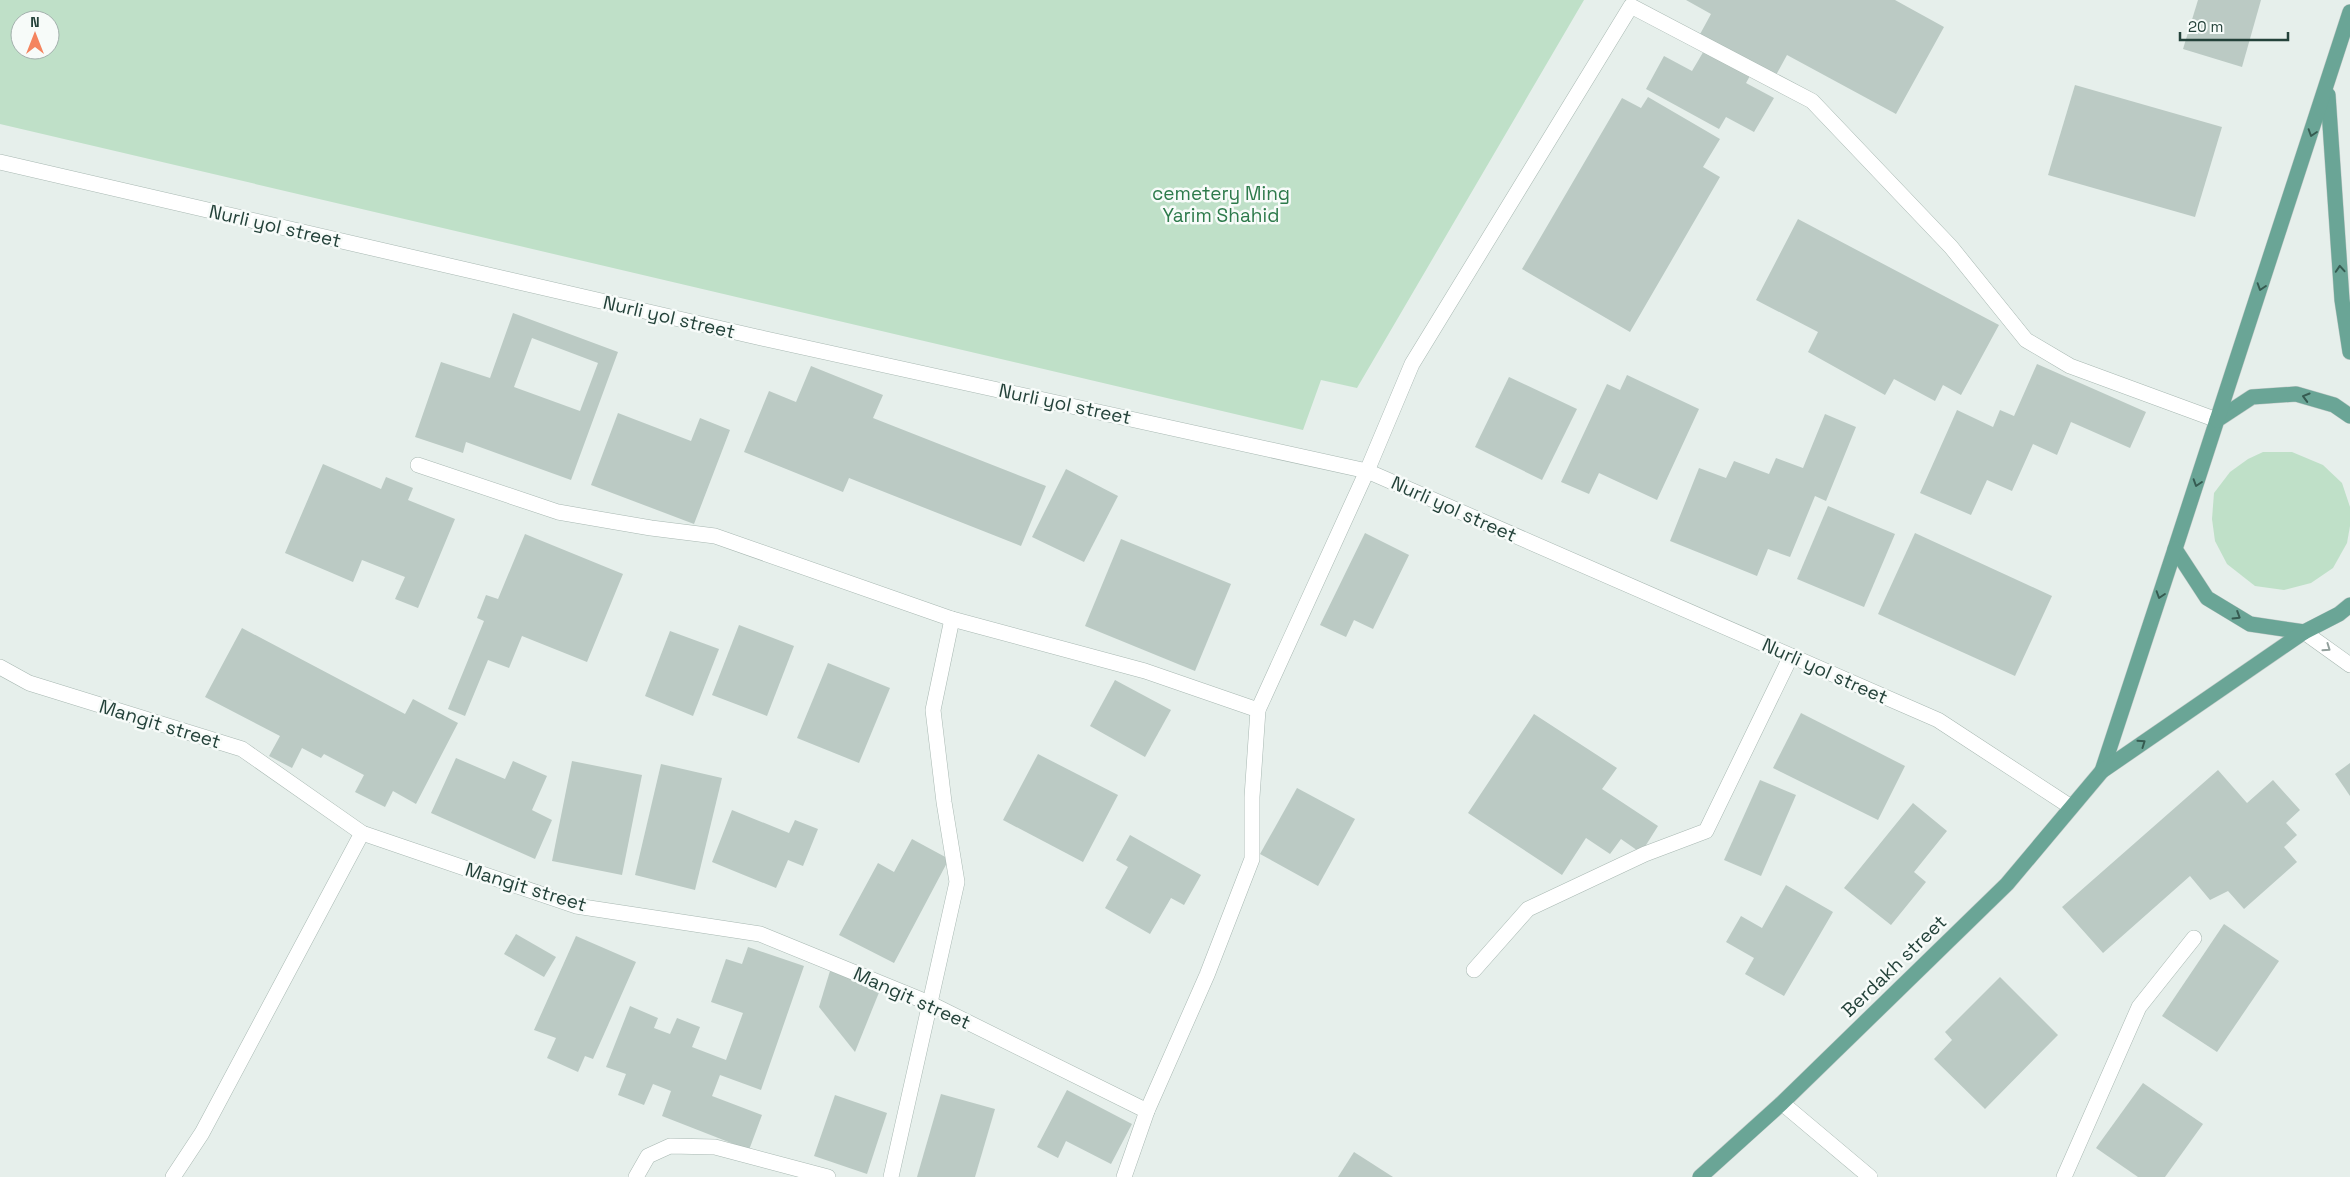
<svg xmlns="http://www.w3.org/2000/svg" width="2350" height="1177" font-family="'Space Grotesk',sans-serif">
	<rect width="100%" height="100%" fill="#e6efeb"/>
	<!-- green -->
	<g fill="#bfe0c8" fill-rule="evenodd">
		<path d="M 0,0 L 1584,0 L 1357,388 L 1321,380 L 1303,430 L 0,124 ZM 20,20 L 50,20 L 50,50 L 20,50 Z"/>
		<path d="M 2263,452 L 2292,452 L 2323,465 L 2342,483 L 2350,507 L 2350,526 L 2347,543 L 2333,568 L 2311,583 L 2284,590 L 2255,586 L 2227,564 L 2215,541 L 2212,519 L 2214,493 L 2230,472 L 2248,459 Z"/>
	</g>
	<!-- building -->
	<g fill="#bbcac4" fill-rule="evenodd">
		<path d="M 1686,0 L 1895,0 L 1944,27 L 1896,114 L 1787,55 L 1775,77 L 1699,36 L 1711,14 Z"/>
		<path d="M 2198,0 L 2261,0 L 2242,67 L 2183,49 Z"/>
		<path d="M 1705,49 L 1751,74 L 1746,83 L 1774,98 L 1754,132 L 1726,117 L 1719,129 L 1646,89 L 1664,56 L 1692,71 Z"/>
		<path d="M 2075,85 L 2222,127 L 2195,217 L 2048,175 Z"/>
		<path d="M 1648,97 L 1720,139 L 1703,167 L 1720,177 L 1630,332 L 1522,269 L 1622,98 L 1641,108 Z"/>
		<path d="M 1798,219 L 1999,325 L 1961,395 L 1943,385 L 1935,401 L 1894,379 L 1885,395 L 1808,352 L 1818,332 L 1756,300 Z"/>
		<path d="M 513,313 L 618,352 L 571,480 L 466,442 L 463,453 L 415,437 L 441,362 L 490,378 ZM 532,338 L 598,363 L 580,411 L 514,387 Z"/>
		<path d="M 2037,364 L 2146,412 L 2130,448 L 2071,422 L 2057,455 L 2033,444 L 2012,491 L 1987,480 L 1971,515 L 1920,493 L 1957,410 L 1993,427 L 2000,410 L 2014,416 Z"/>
		<path d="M 811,366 L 883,395 L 873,418 L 1046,486 L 1021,546 L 849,478 L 843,492 L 744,452 L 769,391 L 796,402 Z"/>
		<path d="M 1627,375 L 1699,409 L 1657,500 L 1599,473 L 1589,494 L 1561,482 L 1607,384 L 1620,390 Z"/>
		<path d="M 1509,377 L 1577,409 L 1542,480 L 1475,447 Z"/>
		<path d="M 618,413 L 691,441 L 700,418 L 730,430 L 694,524 L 591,485 Z"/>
		<path d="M 1825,414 L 1856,427 L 1826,501 L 1815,496 L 1790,557 L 1768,549 L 1757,576 L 1670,541 L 1699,468 L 1726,478 L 1734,461 L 1769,474 L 1776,458 L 1803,468 Z"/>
		<path d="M 323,464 L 381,489 L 386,477 L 413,488 L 408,500 L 455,519 L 418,608 L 395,599 L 405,577 L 362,560 L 353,582 L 285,553 Z"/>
		<path d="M 1066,469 L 1118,496 L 1084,562 L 1032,537 Z"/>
		<path d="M 1828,506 L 1895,534 L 1864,607 L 1797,579 Z"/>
		<path d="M 1365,533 L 1409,555 L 1373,629 L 1354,620 L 1346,637 L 1320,625 Z"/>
		<path d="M 1915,533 L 2052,596 L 2015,676 L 1878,614 Z"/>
		<path d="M 525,534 L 623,574 L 587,662 L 522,636 L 509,668 L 488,660 L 465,716 L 448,709 L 484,621 L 477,618 L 486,595 L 498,599 Z"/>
		<path d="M 1121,539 L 1231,584 L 1195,671 L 1085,626 Z"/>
		<path d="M 739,625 L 794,646 L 767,716 L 712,695 Z"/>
		<path d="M 242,628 L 405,714 L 413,699 L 458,723 L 416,804 L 393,791 L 385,807 L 355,792 L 364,775 L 324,754 L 321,758 L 302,748 L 292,768 L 269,756 L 280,736 L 205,697 Z"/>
		<path d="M 670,631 L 719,649 L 693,716 L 645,696 Z"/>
		<path d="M 828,663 L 890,688 L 859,763 L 797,738 Z"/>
		<path d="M 1115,680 L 1171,710 L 1145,757 L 1090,726 Z"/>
		<path d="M 1801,713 L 1905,766 L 1878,820 L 1773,768 Z"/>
		<path d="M 1534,714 L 1617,768 L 1602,789 L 1658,826 L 1641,853 L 1621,839 L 1610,854 L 1586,838 L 1562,875 L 1468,813 Z"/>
		<path d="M 1038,754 L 1118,795 L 1083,862 L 1003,820 Z"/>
		<path d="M 456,758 L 505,779 L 513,761 L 547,776 L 532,810 L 552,820 L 535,859 L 431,813 Z"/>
		<path d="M 572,761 L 642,775 L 622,875 L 552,861 Z"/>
		<path d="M 2350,763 L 2350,796 L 2335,774 Z"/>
		<path d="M 661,764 L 722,778 L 695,890 L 635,875 Z"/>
		<path d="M 2218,770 L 2247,803 L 2273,780 L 2300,810 L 2286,823 L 2297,835 L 2284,847 L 2297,862 L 2244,909 L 2228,891 L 2210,900 L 2190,876 L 2103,953 L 2062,907 Z"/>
		<path d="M 1760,780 L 1796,795 L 1761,876 L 1724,860 Z"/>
		<path d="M 1297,788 L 1355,819 L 1318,886 L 1260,854 Z"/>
		<path d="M 1913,803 L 1947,831 L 1914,872 L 1926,882 L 1891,925 L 1844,888 Z"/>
		<path d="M 732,810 L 789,833 L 795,820 L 818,829 L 803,866 L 788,860 L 776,888 L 712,862 Z"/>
		<path d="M 1130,835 L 1201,875 L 1184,905 L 1171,898 L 1150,934 L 1105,908 L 1128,867 L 1116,860 Z"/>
		<path d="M 912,839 L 949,859 L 894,963 L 839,935 L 878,863 L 894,872 Z"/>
		<path d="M 1786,885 L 1833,912 L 1784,996 L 1745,974 L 1754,958 L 1726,942 L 1741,916 L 1762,928 Z"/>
		<path d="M 2224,924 L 2279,961 L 2217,1052 L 2162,1016 Z"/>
		<path d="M 516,934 L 556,957 L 544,977 L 504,954 Z"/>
		<path d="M 576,936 L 636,962 L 593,1059 L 585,1056 L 578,1072 L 547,1058 L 556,1038 L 534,1030 Z"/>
		<path d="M 748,947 L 804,966 L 761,1090 L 720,1075 L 712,1096 L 762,1115 L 749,1150 L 662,1116 L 671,1091 L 653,1084 L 644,1105 L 618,1095 L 626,1074 L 606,1067 L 630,1006 L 658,1018 L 654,1028 L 670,1034 L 677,1018 L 700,1027 L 692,1047 L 726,1060 L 743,1013 L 711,1002 L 726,959 L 742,964 Z"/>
		<path d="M 830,971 L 880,990 L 855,1052 L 819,1007 Z"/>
		<path d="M 2000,977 L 2058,1035 L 1985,1109 L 1934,1059 L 1952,1040 L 1945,1032 Z"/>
		<path d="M 2143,1083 L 2203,1124 L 2165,1177 L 2138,1177 L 2096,1148 Z"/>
		<path d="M 1067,1090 L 1132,1124 L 1111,1164 L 1066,1141 L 1058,1158 L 1037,1147 Z"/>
		<path d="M 941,1094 L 995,1109 L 975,1177 L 917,1177 Z"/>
		<path d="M 835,1095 L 887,1113 L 867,1174 L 814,1156 Z"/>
		<path d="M 1354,1152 L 1393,1177 L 1338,1177 Z"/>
	</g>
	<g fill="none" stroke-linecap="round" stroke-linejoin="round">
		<defs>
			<g id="minor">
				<path d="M 0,162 L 757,337 L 1367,471 L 1938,720 L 2071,807"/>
				<path d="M 418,465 L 558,512 L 651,528 L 715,536 L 952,619 L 1145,671 L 1258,710"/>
				<path d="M 2304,632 L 2350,665"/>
				<path d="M 0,667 L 29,683 L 242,749 L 362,833 L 576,906 L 760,934 L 929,1003 L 1147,1111"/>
				<path d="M 1474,970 L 1528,909 L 1645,854 L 1706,831 L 1791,656"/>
				<path d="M 1782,1103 L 1870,1177"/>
				<path d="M 173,1177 L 202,1133 L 362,833"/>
				<path d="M 636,1177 L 648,1156 L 670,1146 L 715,1147 L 828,1177"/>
				<path d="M 891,1177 L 957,882 L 944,802 L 933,710 L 952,619"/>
				<path d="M 1124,1177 L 1147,1111 L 1207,975 L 1252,859 L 1252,797 L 1258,710 L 1367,471 L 1412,364 L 1631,6 L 1812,101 L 1951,247 L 2026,340 L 2070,366 L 2217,420"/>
				<path d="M 2064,1177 L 2139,1007 L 2194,938"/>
			</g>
			<g id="major">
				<path d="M 2328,95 L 2342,300 L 2350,352"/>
				<path d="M 2350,416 L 2334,405 L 2296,394 L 2252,397 L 2217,420 L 2175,549 L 2207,598 L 2250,624 L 2304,632 L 2339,614 L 2350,605"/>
				<path d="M 2217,420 L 2350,12"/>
				<path d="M 2102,771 L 2175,549"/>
				<path d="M 1700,1177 L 1782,1103 L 2007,884 L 2102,771 L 2304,632"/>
			</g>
		</defs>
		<!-- minor casing -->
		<use href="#minor" stroke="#a8b8b2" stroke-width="16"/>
		<!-- major casing -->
		<use href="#major" stroke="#c2cac8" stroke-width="16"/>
		<!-- minor -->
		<use href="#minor" stroke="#fff" stroke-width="15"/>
		<!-- major -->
		<use href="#major" stroke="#6aa596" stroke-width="15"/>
	</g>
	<!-- one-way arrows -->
	<defs><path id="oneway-chevron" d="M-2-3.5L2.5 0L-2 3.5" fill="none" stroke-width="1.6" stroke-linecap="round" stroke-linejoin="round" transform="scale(1.25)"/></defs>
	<g stroke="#365b51">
		<use href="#oneway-chevron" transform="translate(2312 133) rotate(108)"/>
		<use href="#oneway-chevron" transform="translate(2340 269) rotate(-94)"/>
		<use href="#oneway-chevron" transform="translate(2261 287) rotate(108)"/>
		<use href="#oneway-chevron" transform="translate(2306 397) rotate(-164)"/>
		<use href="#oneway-chevron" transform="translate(2197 483) rotate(108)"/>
		<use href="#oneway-chevron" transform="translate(2160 595) rotate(108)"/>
		<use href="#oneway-chevron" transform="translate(2237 616) rotate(32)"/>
		<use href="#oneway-chevron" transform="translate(2142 743) rotate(-35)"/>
	</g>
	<use stroke="#92a09c" href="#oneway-chevron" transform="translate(2327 648) rotate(35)"/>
	<g text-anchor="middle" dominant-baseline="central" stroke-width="5" stroke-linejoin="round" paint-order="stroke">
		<!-- park labels -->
		<g font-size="19" fill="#2d7a4b" stroke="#f7fbf9">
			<text x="1221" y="193">cemetery Ming<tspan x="1221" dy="22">Yarim Shahid</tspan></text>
		</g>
		<!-- street labels -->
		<g font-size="19" fill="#24423a" stroke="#f7fbf9">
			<text transform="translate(275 226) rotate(13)">Nurli yol street</text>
			<text transform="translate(669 317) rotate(13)">Nurli yol street</text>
			<text transform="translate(1065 404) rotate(12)">Nurli yol street</text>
			<text transform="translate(1454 509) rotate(24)">Nurli yol street</text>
			<text transform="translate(1825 671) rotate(24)">Nurli yol street</text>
			<text transform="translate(160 724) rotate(17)">Mangit street</text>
			<text transform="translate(526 887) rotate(17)">Mangit street</text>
			<text transform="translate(1894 966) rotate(-44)">Berdakh street</text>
			<text transform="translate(912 998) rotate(24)">Mangit street</text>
		</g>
	</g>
	<!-- north arrow -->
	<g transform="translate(35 35)"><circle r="24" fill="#f7fbf9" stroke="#a3b1ad"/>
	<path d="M0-4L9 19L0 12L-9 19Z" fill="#f4845f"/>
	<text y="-8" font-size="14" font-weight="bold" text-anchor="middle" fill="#24423a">N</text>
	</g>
	<!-- scale -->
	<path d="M2180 32v8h108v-8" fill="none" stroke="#24423a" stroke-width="2.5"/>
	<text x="2188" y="32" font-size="15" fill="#24423a" stroke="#f7fbf9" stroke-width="4" paint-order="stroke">20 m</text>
</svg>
